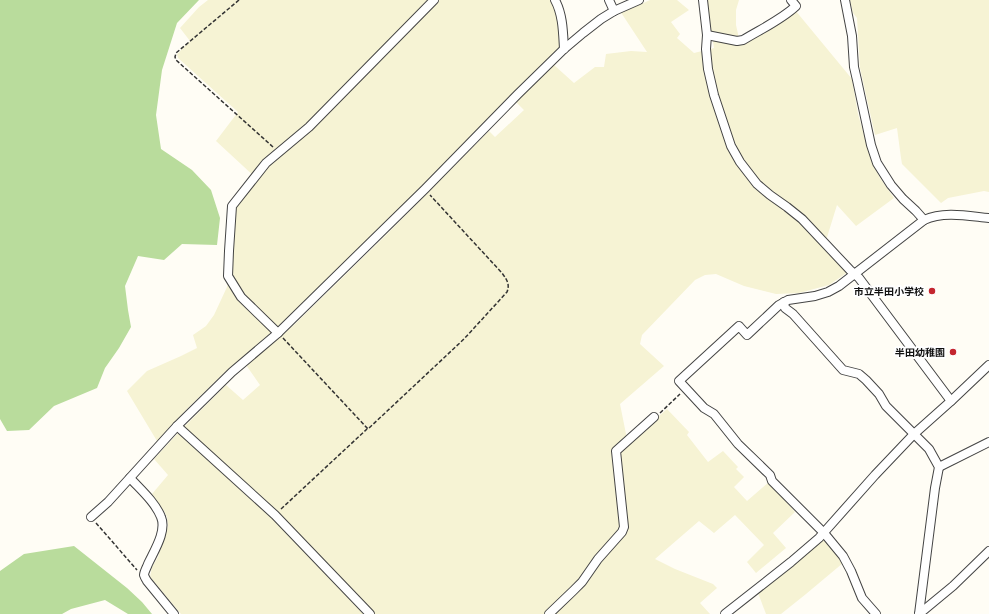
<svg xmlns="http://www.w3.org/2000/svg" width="989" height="614" font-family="'Libre Baskerville','Noto Sans JP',serif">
	<rect width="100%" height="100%" fill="#fffdf5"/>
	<!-- farmland -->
	<g fill="#f6f3d4">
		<path d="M 208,0 L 552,0 L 557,13 L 561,49 L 423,186 L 292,315 L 224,373 L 187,409 L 157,441 L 127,391 L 147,371 L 181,356 L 197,348 L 193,335 L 206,326 L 214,315 L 227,287 L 231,272 L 236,208 L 256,178 L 216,141 L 238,112 L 178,58 L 177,54 L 190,41 L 180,28 L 199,7 Z"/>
		<path d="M 650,0 L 677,0 L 689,10 L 671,22 L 680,34 L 677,38 L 694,53 L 714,48 L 706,0 L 739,0 L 736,10 L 736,25 L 740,43 L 795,10 L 852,79 L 858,114 L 871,160 L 880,178 L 894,198 L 856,226 L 837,205 L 824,247 L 848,272 L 829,285 L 799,293 L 776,294 L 744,286 L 716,274 L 705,275 L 695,280 L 642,335 L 640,344 L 664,366 L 620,404 L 627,439 L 630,441 L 667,409 L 689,432 L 687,435 L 708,462 L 723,451 L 738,467 L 736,469 L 744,477 L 734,487 L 747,501 L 769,482 L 795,512 L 773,533 L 786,548 L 756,573 L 747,562 L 764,545 L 735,515 L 714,533 L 699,521 L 655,559 L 675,569 L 713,584 L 717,588 L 700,603 L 710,614 L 181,614 L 150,577 L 152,567 L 158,557 L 168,526 L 167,517 L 164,511 L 152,494 L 168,475 L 154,459 L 179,432 L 226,385 L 243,400 L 260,385 L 246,365 L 295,324 L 384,237 L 489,131 L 495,137 L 524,110 L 515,101 L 554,65 L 574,83 L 595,67 L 604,67 L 606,54 L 631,51 L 647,52 L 620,11 L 635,7 Z"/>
		<path d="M 850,0 L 989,0 L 989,192 L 984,191 L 948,198 L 941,203 L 902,164 L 901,158 L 897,128 L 875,135 L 860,68 L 857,18 L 853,13 Z"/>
		<path d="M 823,539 L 834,551 L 843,563 L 806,594 L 781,614 L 766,614 L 758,593 Z"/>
	</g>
	<!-- forest -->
	<g fill="#b9dc9c">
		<path d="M 0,0 L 199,0 L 177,23 L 162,70 L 156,115 L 161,149 L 192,170 L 211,190 L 220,218 L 217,245 L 182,244 L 164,260 L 138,256 L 125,286 L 128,310 L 131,327 L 119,348 L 105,368 L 97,388 L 54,406 L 29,430 L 7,431 L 0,419 Z"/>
		<path d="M 74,546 L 127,588 L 142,602 L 152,614 L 128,614 L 105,600 L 71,609 L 62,614 L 0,614 L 0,571 L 24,554 Z"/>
	</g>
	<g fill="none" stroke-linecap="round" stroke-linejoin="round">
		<defs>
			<g id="street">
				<path d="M 555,0 C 563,15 563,32 564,49"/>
				<path d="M 609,0 L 614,11"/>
				<path d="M 703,0 L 707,35 L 706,49 L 708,69 L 714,95 L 731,146 L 740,162 L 757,184 L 770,195 L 787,207 L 802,219 L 850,270 L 859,278 L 951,401"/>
				<path d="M 845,0 L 852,36 L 854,67 L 857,80 L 871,145 L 877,163 L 891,185 L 903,199 L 916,211 L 924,220"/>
				<path d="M 707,35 L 737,41 L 743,40 C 761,29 781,20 796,6 L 791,0"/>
				<path d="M 784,302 L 785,308 L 793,314 L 843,370 L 859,374 L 866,380 L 879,394 L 886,406 L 929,449 L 939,467 L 935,488 L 919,614"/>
				<path d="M 278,333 L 241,297 L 228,276 L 229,251 L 232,206 L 266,163 L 309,127 L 434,0"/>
				<path d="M 177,426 L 275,515 L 370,614"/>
				<path d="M 939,467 L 989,442"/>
				<path d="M 130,478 C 141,490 155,502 161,517 C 167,531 154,551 148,564 C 147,567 144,572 144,575 C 145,578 146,579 147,581 L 174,614"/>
				<path d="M 91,517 L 108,502 L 177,426 L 232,372 L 278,333 L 425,189 L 518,94 L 564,49 L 583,33 L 601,19 L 614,11 L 639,0"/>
				<path d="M 549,614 L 573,591 L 582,582 L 598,559 L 622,532 L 624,527 L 616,451 L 654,417"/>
				<path d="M 725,614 L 791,562 L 819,538 L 875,475 L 914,434 L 951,401 L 989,365"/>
				<path d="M 876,614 L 862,598 L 851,571 L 843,556 L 824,533 L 772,481 L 770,475 L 738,444 L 714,414 L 704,408 L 679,381 L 739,326 L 747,335 L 779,305 L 788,300 L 815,296 L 828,292 L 839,286 L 924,220 C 944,211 968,216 989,218"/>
				<path d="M 919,614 L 953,586 L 989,551"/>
			</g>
		</defs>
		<!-- street casing -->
		<use href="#street" stroke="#444" stroke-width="10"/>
		<!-- path -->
		<g stroke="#333" stroke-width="1.5" stroke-dasharray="4 2" stroke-linecap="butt">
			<path d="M 239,0 L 176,53 L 175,57 L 176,60 L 273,147"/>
			<path d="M 283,338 L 368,429 L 464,339 L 507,292 C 510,284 507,280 502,273 L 430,195"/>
			<path d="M 660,413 L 680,394"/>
			<path d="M 281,509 L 367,429"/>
			<path d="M 96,523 L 137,570"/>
		</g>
		<!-- street -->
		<use href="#street" stroke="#fff" stroke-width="8"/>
	</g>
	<!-- markers -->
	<g fill="#c4262e" stroke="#fff" stroke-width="1.5">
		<circle cx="932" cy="291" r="4"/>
		<circle cx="953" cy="352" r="4"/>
	</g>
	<g text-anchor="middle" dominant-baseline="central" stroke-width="4" stroke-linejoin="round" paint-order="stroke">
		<!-- poi labels -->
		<g font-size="10" font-weight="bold" fill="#111" stroke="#fff" text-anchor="end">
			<text x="924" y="291">市立半田小学校</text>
			<text x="945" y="352">半田幼稚園</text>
		</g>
	</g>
</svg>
